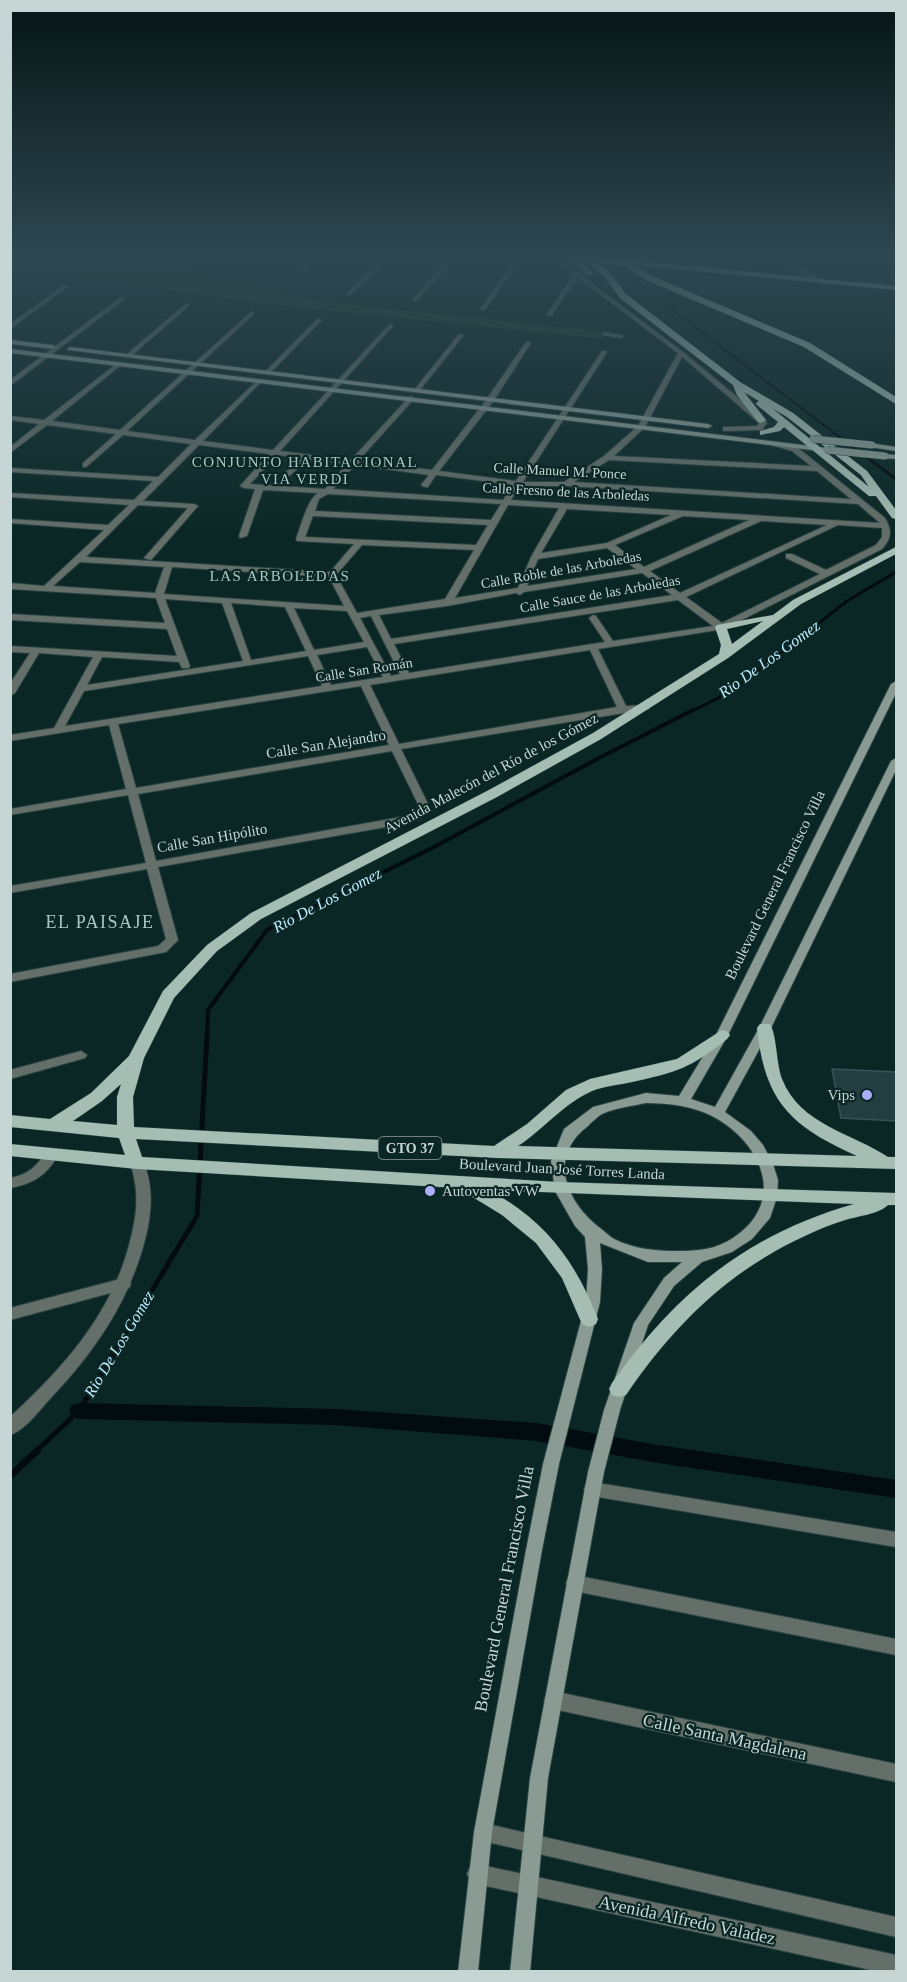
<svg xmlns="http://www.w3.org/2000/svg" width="907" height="1982" font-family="Georgia,serif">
	<rect width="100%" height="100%" fill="#0b2725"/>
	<!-- green -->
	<path fill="#1b3d23" d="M 108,259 L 231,277 L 259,291 L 334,303 L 608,332 L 602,339 L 268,304 L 11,268 L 11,260 L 75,267 Z"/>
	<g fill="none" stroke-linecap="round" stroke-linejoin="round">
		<!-- stream-far4 -->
		<path stroke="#020b0f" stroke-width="2" d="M 611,263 L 867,458"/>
		<!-- stream-far3 -->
		<g stroke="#020b0f" stroke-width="3">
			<path d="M 865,456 L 896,479"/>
			<path d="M 690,712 L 734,690 L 847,601 L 896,572"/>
		</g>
		<!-- stream-far2 -->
		<path stroke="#020b0f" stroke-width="4" d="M 207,1037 L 208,1010 L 267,930 L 434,847 L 599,758 L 693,710"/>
		<!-- stream-far1 -->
		<path stroke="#020b0f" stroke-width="5" d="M 35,1452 L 79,1411 L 197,1216 L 207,1036"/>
		<!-- stream -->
		<path stroke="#020b0f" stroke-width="7" d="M 10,1476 L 37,1451"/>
		<!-- canal -->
		<path fill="#020b0f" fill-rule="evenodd" d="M 79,1403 L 334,1409 L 537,1423 L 658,1445 L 896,1480 L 896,1498 L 658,1463 L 537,1441 L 334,1425 L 79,1419 L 72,1417 L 69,1411 L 72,1405 Z"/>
	</g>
	<!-- building -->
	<path fill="#223e41" stroke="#365356" stroke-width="1.5" d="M 832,1069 L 897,1072 L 897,1121 L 841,1118 Z"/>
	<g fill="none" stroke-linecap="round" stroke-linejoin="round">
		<defs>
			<path id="pedestrian" d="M 605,332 L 624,336 L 621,338 L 603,335 L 602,334 Z"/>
			<g id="minor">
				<path d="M 244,258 L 250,258 L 244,263 L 240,263 Z"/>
				<path d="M 313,258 L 319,258 L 306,270 L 302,270 L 302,268 Z"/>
				<path d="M 382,258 L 388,258 L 351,295 L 347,295 L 347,293 Z"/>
				<path d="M 449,258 L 455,258 L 417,301 L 413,301 L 413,299 Z"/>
				<path d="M 516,258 L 522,258 L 485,310 L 481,310 L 480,309 Z"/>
				<path d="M 778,258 L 785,258 L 822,280 L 817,281 Z"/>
				<path d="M 574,274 L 579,275 L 552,315 L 548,315 L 547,314 Z"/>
				<path d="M 64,285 L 69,286 L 10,329 L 10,324 Z"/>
				<path d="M 121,297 L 126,298 L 10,386 L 10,380 Z"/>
				<path d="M 185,304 L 190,305 L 130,357 L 126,357 L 126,355 Z"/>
				<path d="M 252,311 L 254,312 L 254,314 L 127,431 L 195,440 L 259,379 L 262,381 L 261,382 L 203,441 L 273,450 L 390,324 L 393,326 L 392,327 L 280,451 L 351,460 L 410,396 L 414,398 L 413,400 L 358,461 L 432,470 L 486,400 L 526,342 L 528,341 L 531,343 L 492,403 L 439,471 L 516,481 L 602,351 L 606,351 L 607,352 L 523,482 L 564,482 L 604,456 L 638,426 L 678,353 L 681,351 L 684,353 L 645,427 L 614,456 L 811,466 L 792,451 L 771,445 L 775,443 L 797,447 L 885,518 C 892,530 892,538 882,549 L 724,629 L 598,649 L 626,706 L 649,705 L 649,709 L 401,749 L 428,804 C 427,816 420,820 409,823 L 158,867 L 178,940 L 166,952 L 10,982 L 10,974 L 158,946 L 166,939 L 147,869 L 10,893 L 10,886 L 146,863 L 128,795 L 10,815 L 10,809 L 126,789 L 109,725 L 10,741 L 10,735 L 54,728 L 93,657 L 39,653 L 15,693 L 10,696 L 10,684 L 30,653 L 10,652 L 10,646 L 177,656 L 167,629 L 10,620 L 10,614 L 165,623 L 156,598 L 10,589 L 10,583 L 44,586 L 104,530 L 10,523 L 10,519 L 108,525 L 129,505 L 10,497 L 10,493 L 134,500 L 153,481 L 10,472 L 10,468 L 158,477 L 191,444 L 123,435 L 86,467 L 83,467 L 83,463 L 116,434 L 47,425 L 10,453 L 10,447 L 39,424 L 10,420 L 10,416 L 44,420 L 119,362 L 122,364 L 121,365 L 52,421 L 120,430 ZM 199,445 L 269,454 L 240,486 L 244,488 L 255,489 L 239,536 L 240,538 L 247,536 L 263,490 L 318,493 C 307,500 301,526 296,539 L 297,541 L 354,544 L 330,572 L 86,557 L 138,505 L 188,508 L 144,558 L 151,560 L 198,506 L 194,504 L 143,501 ZM 277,455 L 302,458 L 285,473 L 285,477 L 288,477 L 309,459 L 347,464 L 325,489 L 250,484 ZM 609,460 L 817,471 L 851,499 L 574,482 ZM 355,465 L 429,475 L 421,485 L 425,487 L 428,487 L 436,475 L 513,485 L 503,500 L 333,489 ZM 520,486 L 566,486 L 858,504 L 880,523 L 511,500 ZM 328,494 L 501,504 L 491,520 L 315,511 L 319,499 ZM 508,505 L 559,508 L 531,557 L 518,588 L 455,598 ZM 567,509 L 671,515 L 607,543 L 541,553 ZM 313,516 L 488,525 L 476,545 L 305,537 ZM 683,516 L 749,520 L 644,567 L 615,545 ZM 761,521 L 827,525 L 680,593 L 650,571 ZM 838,525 L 882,528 L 882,537 L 876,545 L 826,570 L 792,554 L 786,554 L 786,558 L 820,574 L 722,623 L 686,597 ZM 362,545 L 474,550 L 445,599 L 357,613 L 336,575 ZM 607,548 L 636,569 L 527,586 L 538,559 ZM 80,562 L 164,567 L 155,593 L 53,586 ZM 172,567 L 329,577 L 344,606 L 164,594 ZM 642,573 L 672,595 L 391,639 L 379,615 L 447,606 L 516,593 L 520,595 L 524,592 ZM 165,599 L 222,603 L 243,661 L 87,685 L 102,657 L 179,662 L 182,668 L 188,668 L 190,666 ZM 678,600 L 713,626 L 613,641 L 596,616 L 593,615 L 589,618 L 605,642 L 409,673 L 394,644 ZM 231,603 L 285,607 L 306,651 L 251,660 ZM 294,608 L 347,611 L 364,642 L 314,650 ZM 371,616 L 400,674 L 391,676 L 360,618 ZM 367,647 L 383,677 L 331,685 L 317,655 ZM 590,650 L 617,707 L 399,744 L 370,685 ZM 308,656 L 322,686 L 65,726 L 84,691 ZM 361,686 L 389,745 L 136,788 L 118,724 ZM 392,751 L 418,804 L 416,812 L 412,815 L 156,861 L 138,794 Z"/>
				<path d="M 317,319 L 322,320 L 269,374 L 265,374 L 265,372 Z"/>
				<path d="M 459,334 L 464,335 L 419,391 L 415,391 L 415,389 Z"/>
				<path d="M 81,1051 L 87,1055 L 85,1058 L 10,1079 L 10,1070 Z"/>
				<path d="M 51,1150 L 56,1151 L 58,1155 C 47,1175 33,1184 10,1188 L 10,1178 C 21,1176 30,1172 37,1164 C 42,1159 44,1152 51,1150 Z"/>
				<path d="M 124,1278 L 129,1280 L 131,1284 L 129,1288 L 10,1320 L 10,1308 Z"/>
				<path d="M 592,1482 L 896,1532 L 896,1547 L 592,1496 L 586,1494 L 584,1489 L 586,1484 Z"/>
				<path d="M 574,1575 L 896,1639 L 896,1655 L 574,1591 L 568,1589 L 566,1583 L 568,1577 Z"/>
				<path d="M 553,1691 L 896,1764 L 896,1782 L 553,1709 L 547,1706 L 544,1700 L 547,1694 Z"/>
			</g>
			<g id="tertiary">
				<path d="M 552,258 L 558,258 L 683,352 L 766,421 L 767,423 L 762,430 L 723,431 L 723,427 L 726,427 L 757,426 L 759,423 L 679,354 Z"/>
				<path d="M 137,1158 L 142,1159 C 154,1184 152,1211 146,1236 C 130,1301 94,1353 48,1401 C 38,1412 25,1430 10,1435 L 10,1417 C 62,1369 111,1315 129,1245 C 137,1216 140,1192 130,1163 L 132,1159 Z"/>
				<path d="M 483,1823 L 896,1917 L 896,1937 L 483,1841 L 476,1839 L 474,1832 L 476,1825 Z"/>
				<path d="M 477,1864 L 896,1955 L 896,1972 L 880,1972 L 477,1884 L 470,1881 L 467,1874 L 470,1867 Z"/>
			</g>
			<g id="secondary">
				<path d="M 10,340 L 53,345 L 56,347 L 53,349 L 10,344 Z"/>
				<path d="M 70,347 L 708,424 L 712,426 L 708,428 L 68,350 L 67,349 Z"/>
				<path d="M 10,349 L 827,448 L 831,450 L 827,452 L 10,353 Z"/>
				<path d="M 869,443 L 896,447 L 896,451 L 869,447 Z"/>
				<path d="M 882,454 L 896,455 L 896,459 L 882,458 Z"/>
				<path d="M 896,681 L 896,693 L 728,1035 L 691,1099 L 715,1107 L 759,1028 L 891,761 L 896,758 L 896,770 L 771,1028 L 725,1112 L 751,1131 L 763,1145 L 773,1164 L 778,1180 L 777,1197 L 770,1218 L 752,1239 L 732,1252 L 702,1262 L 674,1286 L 648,1325 L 620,1410 L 604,1472 L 548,1778 L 530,1972 L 510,1972 L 530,1778 L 588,1472 L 604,1410 L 634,1323 L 664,1278 L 682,1262 L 648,1262 L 600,1243 L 602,1269 L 600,1302 L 559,1464 L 542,1550 L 492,1832 L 478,1972 L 458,1972 L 474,1832 L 526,1550 L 543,1464 L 586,1302 L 588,1269 L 585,1237 L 575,1226 L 555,1191 L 551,1161 L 564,1129 L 593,1107 L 646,1093 L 679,1096 L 716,1035 L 891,684 ZM 646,1103 C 669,1103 692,1106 712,1116 C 762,1142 788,1202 733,1238 C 715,1250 697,1251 676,1251 C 655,1251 634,1249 614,1239 C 609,1236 604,1231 600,1228 C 565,1201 548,1156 588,1126 C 592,1122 597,1117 602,1114 C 614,1108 632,1106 646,1103 Z"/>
			</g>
			<g id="primary">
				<path d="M 568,258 L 575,258 L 595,274 L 588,276 Z"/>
				<path d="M 582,258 L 589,258 L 609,271 L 626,294 L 740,382 L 793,413 L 867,471 L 896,510 L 896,519 L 892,518 L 876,496 L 869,496 L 784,427 L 780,431 L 760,435 L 760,431 L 774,427 L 778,422 L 757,405 L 756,403 L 759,401 L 744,392 L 766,420 L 761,423 L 758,422 L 737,395 L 733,385 L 620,298 L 603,275 ZM 772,408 L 787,417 L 861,475 L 869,487 Z"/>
				<path d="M 613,258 L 622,258 L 632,264 L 635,261 L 896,286 L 896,290 L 633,265 L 652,276 L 810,343 L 896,397 L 896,404 L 804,347 L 646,280 Z"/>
				<path d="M 896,547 L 896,554 L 801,604 L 728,658 L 601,739 L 497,797 L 261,919 L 217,951 L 174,998 L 144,1058 L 133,1097 L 134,1127 L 494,1146 L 527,1124 L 566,1090 L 590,1079 L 677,1059 L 722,1030 L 727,1031 L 730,1035 L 727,1039 C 691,1068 677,1072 632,1082 C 619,1085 604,1086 592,1091 C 564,1103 543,1130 518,1146 L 857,1156 C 790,1126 765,1102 757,1028 L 760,1024 L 770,1024 C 777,1036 776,1063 782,1079 C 800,1125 852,1133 888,1157 L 896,1157 L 896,1169 L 497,1158 L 136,1139 L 142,1157 L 559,1182 L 896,1193 L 896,1205 L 888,1205 C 879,1214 858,1216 845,1220 C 832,1224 819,1229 807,1235 C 729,1270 673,1326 626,1395 L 619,1397 L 612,1395 L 609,1389 L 612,1383 C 676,1293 746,1235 854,1204 L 489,1190 C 546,1221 575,1261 598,1319 L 596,1324 L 589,1327 L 582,1324 L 562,1278 L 536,1243 L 502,1215 L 458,1188 L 137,1169 L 10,1156 L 10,1144 L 125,1155 L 119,1138 L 10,1127 L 10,1115 L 50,1119 L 91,1093 L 129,1056 L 163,991 L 207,945 L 251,913 L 487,791 L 593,733 L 719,654 L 721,645 L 715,627 L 717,625 L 773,615 L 793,600 ZM 763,621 L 732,644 L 727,629 ZM 121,1084 L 117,1097 L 117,1125 L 73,1121 L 102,1101 Z"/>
			</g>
		</defs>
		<!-- pedestrian casing -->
		<use href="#pedestrian" stroke="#294341" stroke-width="2"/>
		<!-- minor casing -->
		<use href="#minor" stroke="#294341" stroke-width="2"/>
		<!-- tertiary casing -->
		<use href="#tertiary" stroke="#294341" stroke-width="2"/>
		<!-- secondary casing -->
		<use href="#secondary" stroke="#294341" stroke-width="2"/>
		<!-- primary casing -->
		<use href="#primary" stroke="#294341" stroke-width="1"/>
		<!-- pedestrian -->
		<use href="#pedestrian" fill="#646f6a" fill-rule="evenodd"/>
		<!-- minor -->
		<use href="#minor" fill="#646f6a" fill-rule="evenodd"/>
		<!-- tertiary -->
		<use href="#tertiary" fill="#646f6a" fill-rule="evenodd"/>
		<!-- secondary -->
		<use href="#secondary" fill="#899b93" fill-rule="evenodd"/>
		<!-- primary -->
		<use href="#primary" fill="#a5bdb3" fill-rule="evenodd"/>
		<defs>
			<g id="secondary-bridge">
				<path d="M 813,439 L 872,445"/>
				<path d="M 827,450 L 885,456"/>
			</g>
			<path id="primary-bridge" d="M 581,258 L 635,263"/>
		</defs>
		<!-- secondary-bridge casing -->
		<use href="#secondary-bridge" stroke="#294341" stroke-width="8" stroke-linecap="butt"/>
		<!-- primary-bridge casing -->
		<use href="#primary-bridge" stroke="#294341" stroke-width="9" stroke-linecap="butt"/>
		<!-- secondary-bridge -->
		<use href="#secondary-bridge" stroke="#899b93" stroke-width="7"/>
		<!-- primary-bridge -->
		<use href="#primary-bridge" stroke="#a5bdb3" stroke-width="8"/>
	</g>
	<!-- sky -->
	<linearGradient id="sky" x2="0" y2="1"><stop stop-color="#061514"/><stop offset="0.48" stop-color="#2e4751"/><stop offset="1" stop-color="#2e4751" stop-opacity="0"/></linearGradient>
	<rect width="907" height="535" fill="url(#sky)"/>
	<!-- markers -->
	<g fill="#abaffb" stroke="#0b2725" stroke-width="2">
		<circle cx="867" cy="1095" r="6"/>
		<circle cx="430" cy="1191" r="6"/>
	</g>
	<g text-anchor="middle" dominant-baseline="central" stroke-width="4.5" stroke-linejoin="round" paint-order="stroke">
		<!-- far-street labels -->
		<g font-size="14" fill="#c6d6d4" stroke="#0b2725">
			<text transform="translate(560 471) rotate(3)">Calle Manuel M. Ponce</text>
			<text transform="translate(566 492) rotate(3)">Calle Fresno de las Arboledas</text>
			<text transform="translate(561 570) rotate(-10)">Calle Roble de las Arboledas</text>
			<text transform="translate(600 594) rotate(-10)">Calle Sauce de las Arboledas</text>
			<text transform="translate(364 670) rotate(-9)">Calle San Román</text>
		</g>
		<!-- shield labels -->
		<rect fill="#0b2725" stroke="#8ea2a0" stroke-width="1.5" x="378.5" y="1137" width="63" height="22" rx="4.5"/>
		<g font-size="14" font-weight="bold" fill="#c6d6d4">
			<text x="410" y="1148">GTO 37</text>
		</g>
		<!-- far-quarter labels -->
		<g font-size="15" letter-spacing="1.5" fill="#a7c7c3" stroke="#0b2725">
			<text x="305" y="462">CONJUNTO HABITACIONAL<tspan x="305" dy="17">VIA VERDI</tspan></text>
			<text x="280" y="576">LAS ARBOLEDAS</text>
		</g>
		<!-- street labels -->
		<g font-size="15" fill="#c6d6d4" stroke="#0b2725">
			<text transform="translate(326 744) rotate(-9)">Calle San Alejandro</text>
			<text transform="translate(491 773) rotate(-28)">Avenida Malecón del Río de los Gómez</text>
			<text transform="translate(212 838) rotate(-10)">Calle San Hipólito</text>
			<text transform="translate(775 885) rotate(-64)">Boulevard General Francisco Villa</text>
			<text transform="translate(562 1169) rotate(3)">Boulevard Juan José Torres Landa</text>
		</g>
		<!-- poi labels -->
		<g font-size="15" fill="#c6d6d4" stroke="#0b2725" text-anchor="end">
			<text x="855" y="1095">Vips</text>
			<text x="442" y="1191" text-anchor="start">Autoventas VW</text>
		</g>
		<!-- water labels -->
		<g font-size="16" font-style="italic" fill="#bfecfe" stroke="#0b2725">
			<text transform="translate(769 659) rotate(-36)">Rio De Los Gomez</text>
			<text transform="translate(327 900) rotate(-28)">Rio De Los Gomez</text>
			<text transform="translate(119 1344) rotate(-59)">Rio De Los Gomez</text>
		</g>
		<!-- quarter labels -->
		<g font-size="18" letter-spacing="1.5" fill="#a7c7c3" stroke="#0b2725">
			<text x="100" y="922">EL PAISAJE</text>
		</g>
		<!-- near-street labels -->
		<g font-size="18" fill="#c6d6d4" stroke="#0b2725">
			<text transform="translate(504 1589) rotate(-79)">Boulevard General Francisco Villa</text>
			<text transform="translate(725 1737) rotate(12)">Calle Santa Magdalena</text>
			<text transform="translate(687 1920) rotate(12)">Avenida Alfredo Valadez</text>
		</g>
	</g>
	<!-- border -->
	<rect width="907" height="1982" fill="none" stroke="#c6d6d4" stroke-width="24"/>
</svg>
